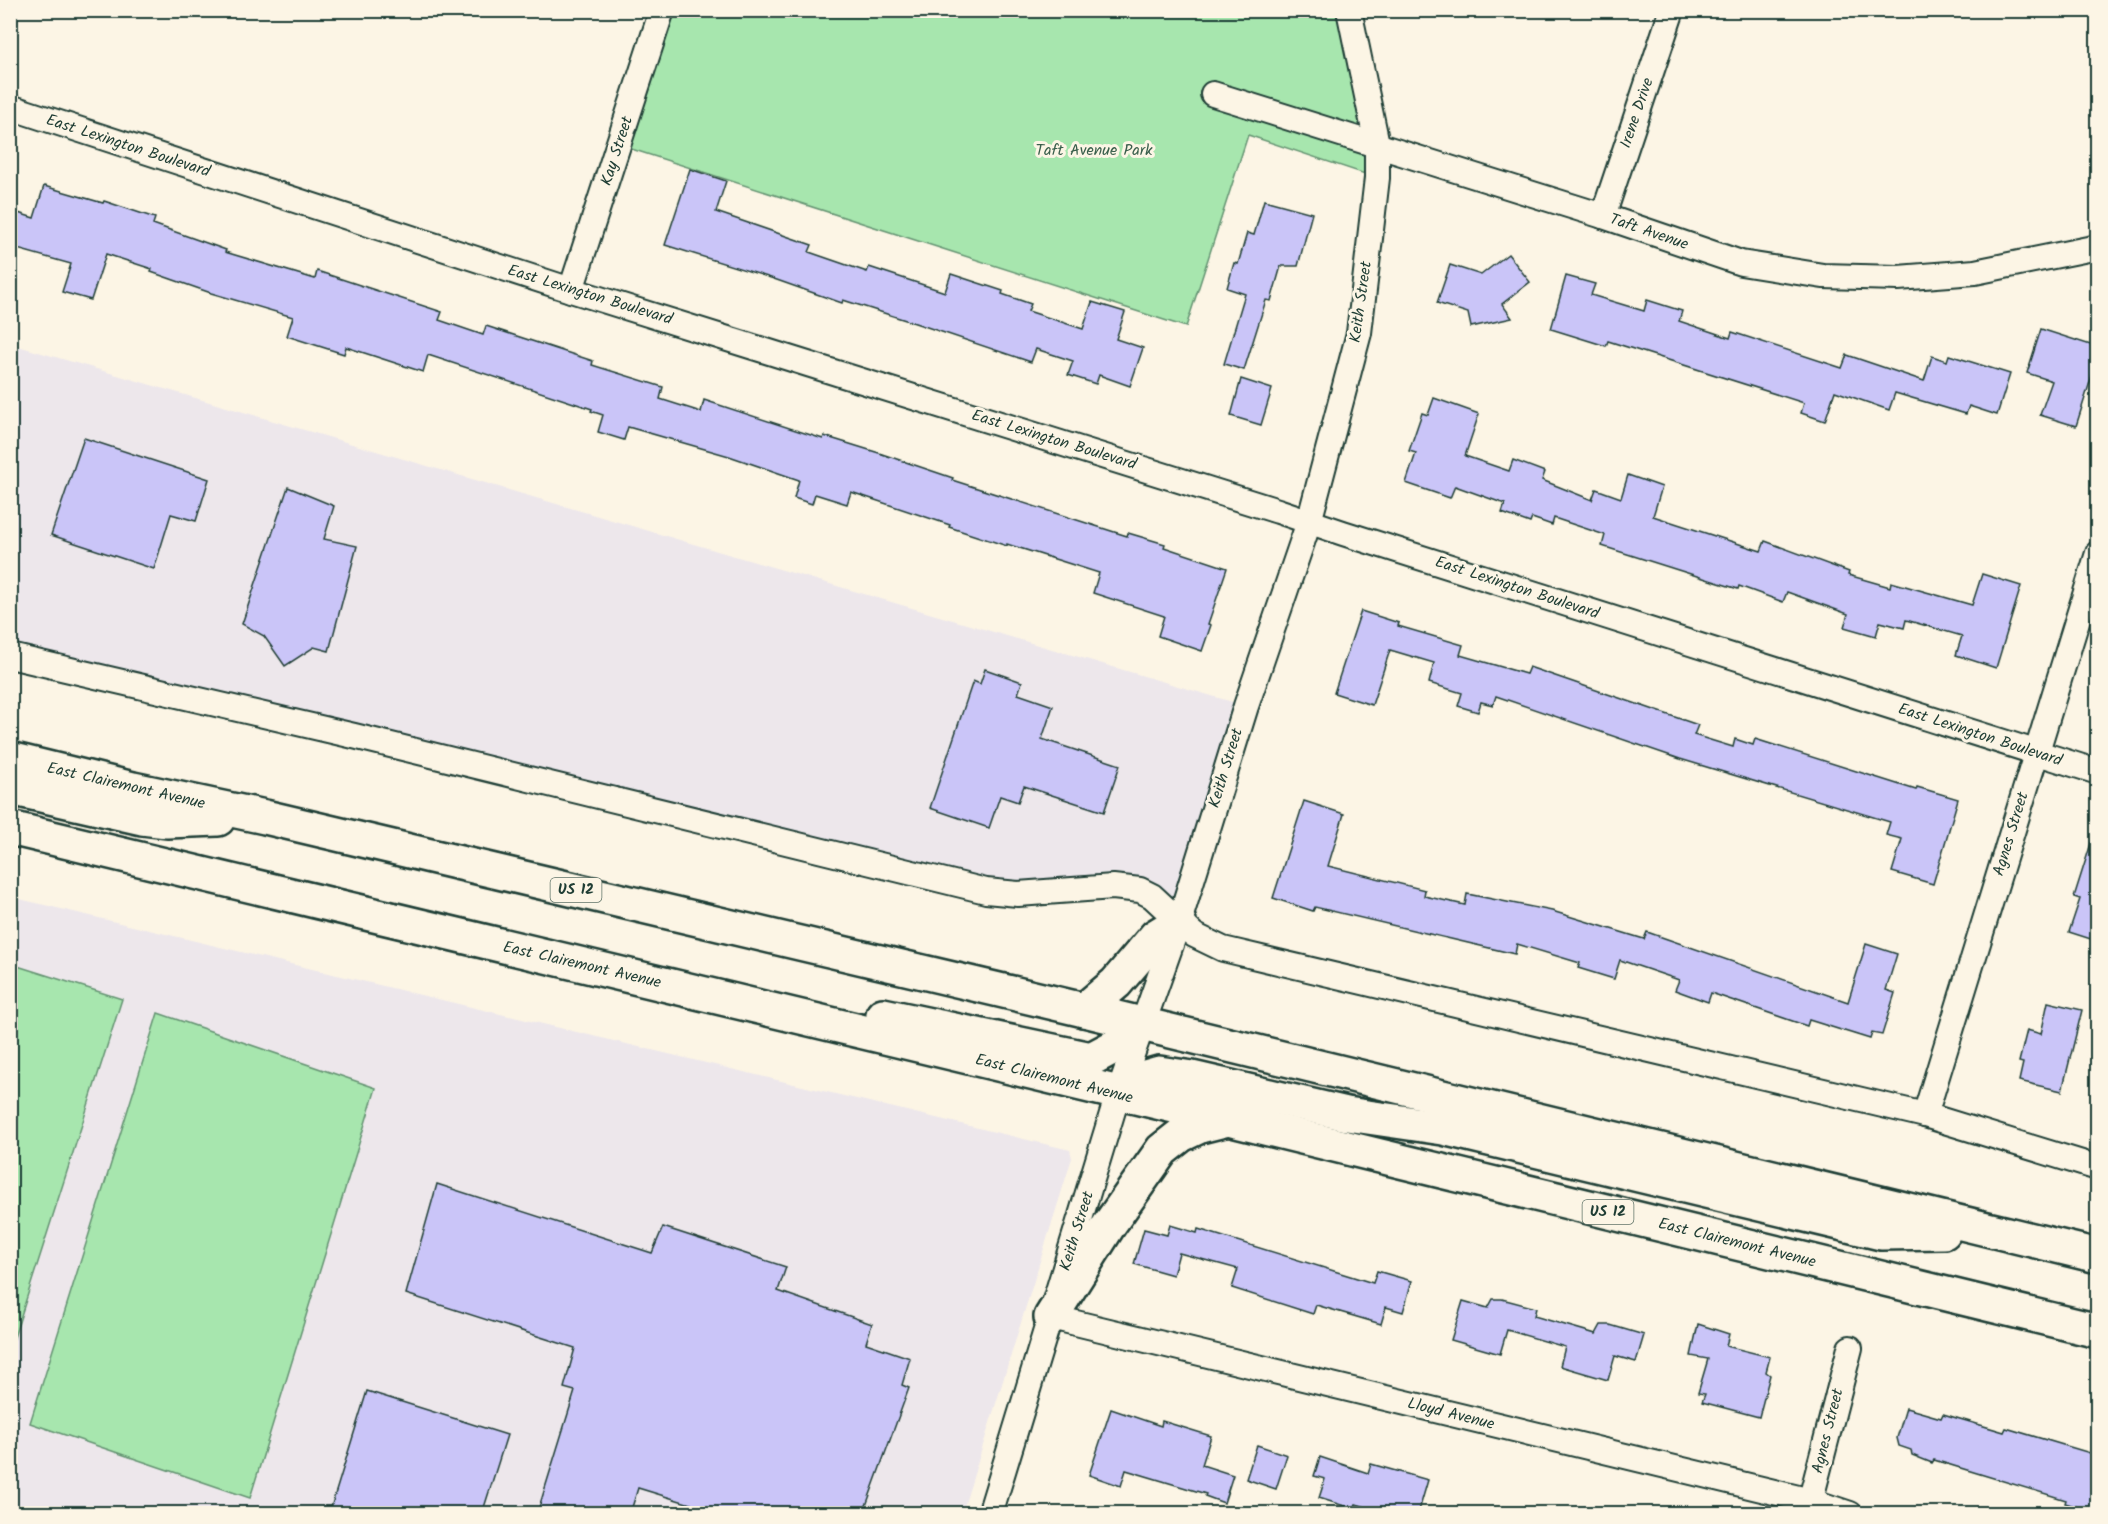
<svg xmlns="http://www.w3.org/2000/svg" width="2108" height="1524" font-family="Kalam,sans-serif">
	<rect width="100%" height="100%" fill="#fcf5e5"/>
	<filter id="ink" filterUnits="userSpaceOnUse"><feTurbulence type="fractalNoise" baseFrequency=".0167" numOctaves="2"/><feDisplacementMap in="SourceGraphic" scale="12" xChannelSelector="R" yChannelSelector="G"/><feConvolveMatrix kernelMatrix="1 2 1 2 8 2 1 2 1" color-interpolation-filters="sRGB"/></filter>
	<g filter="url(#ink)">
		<!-- built -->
		<g fill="#ede7eb">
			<path d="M 11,344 L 1246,706 L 1179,922 L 1152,896 L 1018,894 L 11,656 Z"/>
			<path d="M 11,897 L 1070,1150 L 1072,1158 L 962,1513 L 11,1514 Z"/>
		</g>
		<!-- green -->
		<g fill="#a7e6ae" stroke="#639271" stroke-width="1.5">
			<path d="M 1349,10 L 1377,178 L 1248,135 L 1186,327 L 619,145 L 662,11 Z"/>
			<path d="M 11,964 L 122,999 L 11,1347 L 10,964 Z"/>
			<path d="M 158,1013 L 376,1088 L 250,1498 L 30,1423 Z"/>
		</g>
		<!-- building -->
		<g fill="#cac5f8" stroke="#1f3d34" stroke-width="1.5">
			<path d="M 690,169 L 726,181 L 716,212 L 812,245 L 809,252 L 867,272 L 869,267 L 945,292 L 951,274 L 1003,291 L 1002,294 L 1031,304 L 1028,311 L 1083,329 L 1092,302 L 1125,312 L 1116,339 L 1143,348 L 1130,386 L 1099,375 L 1096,384 L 1068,375 L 1073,361 L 1036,349 L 1031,362 L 915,323 L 843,300 L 842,303 L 774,279 L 665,245 Z"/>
			<path d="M 44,186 L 103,203 L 104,201 L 155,218 L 153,224 L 226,250 L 225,252 L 315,279 L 317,271 L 442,312 L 439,320 L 483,335 L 486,326 L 593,361 L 592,365 L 663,387 L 660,399 L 701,412 L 704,400 L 823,439 L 824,436 L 879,453 L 953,478 L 952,480 L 1127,536 L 1128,533 L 1165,544 L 1164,547 L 1227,568 L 1208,624 L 1211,625 L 1202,651 L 1158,636 L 1164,616 L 1093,593 L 1099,573 L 1007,544 L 1007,546 L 949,527 L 950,525 L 851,492 L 847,504 L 815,494 L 812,504 L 794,498 L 799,480 L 729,456 L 628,427 L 624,440 L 598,432 L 603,415 L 591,411 L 592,409 L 428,355 L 423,372 L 346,347 L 344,354 L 287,336 L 293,317 L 211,293 L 151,272 L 152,269 L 106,254 L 91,300 L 62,292 L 71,264 L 10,247 L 10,227 L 15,212 L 34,218 Z"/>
			<path d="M 1264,200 L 1312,213 L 1298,266 L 1281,266 L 1271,301 L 1266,300 L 1244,370 L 1224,364 L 1245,294 L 1227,288 L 1234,263 L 1238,264 L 1247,233 L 1254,235 Z"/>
			<path d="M 1508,254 L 1530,282 L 1502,304 L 1512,318 L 1471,327 L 1468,313 L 1437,303 L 1450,265 L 1481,275 Z"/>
			<path d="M 1566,276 L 1595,284 L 1591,295 L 1644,311 L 1647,300 L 1682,311 L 1679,321 L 1730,338 L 1732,332 L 1842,368 L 1847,355 L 1924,381 L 1932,356 L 1947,361 L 1949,355 L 2010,374 L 1997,415 L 1969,406 L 1966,414 L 1895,393 L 1889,410 L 1835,391 L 1825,421 L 1801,413 L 1804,403 L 1608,341 L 1606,346 L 1551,329 Z"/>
			<path d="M 2041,329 L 2097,347 L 2097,360 L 2076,426 L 2040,415 L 2052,381 L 2027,373 Z"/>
			<path d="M 1241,379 L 1272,389 L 1261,425 L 1231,416 Z"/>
			<path d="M 1434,398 L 1479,414 L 1465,456 L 1509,471 L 1513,460 L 1545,472 L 1542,480 L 1592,500 L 1596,489 L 1621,498 L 1628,475 L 1662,487 L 1653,516 L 1761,551 L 1765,541 L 1849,572 L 1848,575 L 1890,587 L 1891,582 L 1972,605 L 1982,574 L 2021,586 L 1996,668 L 1956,655 L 1962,636 L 1906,620 L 1904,628 L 1880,622 L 1876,636 L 1844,627 L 1848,614 L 1787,592 L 1783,602 L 1739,586 L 1738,589 L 1602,546 L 1605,535 L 1554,518 L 1552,525 L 1532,518 L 1530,523 L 1502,513 L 1505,504 L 1455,486 L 1450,498 L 1406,483 L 1416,453 L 1409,451 L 1422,413 L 1428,415 Z"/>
			<path d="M 84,438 L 209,479 L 196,521 L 171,514 L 154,569 L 51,535 Z"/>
			<path d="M 288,487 L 334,506 L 324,539 L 357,546 L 329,651 L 314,647 L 285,666 L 264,636 L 242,624 Z"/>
			<path d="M 1361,611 L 1399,623 L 1398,626 L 1463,645 L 1460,655 L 1526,674 L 1529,667 L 1698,725 L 1694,735 L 1733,747 L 1735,739 L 1753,745 L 1755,739 L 1916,790 L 1917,787 L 1958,799 L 1933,884 L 1892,872 L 1902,839 L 1886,835 L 1890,822 L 1680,759 L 1496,696 L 1493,705 L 1481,702 L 1478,712 L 1458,706 L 1462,693 L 1429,683 L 1434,663 L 1390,650 L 1372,705 L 1334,693 Z"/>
			<path d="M 985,669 L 1022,682 L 1018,694 L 1053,706 L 1042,739 L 1120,765 L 1104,812 L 1024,786 L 1018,802 L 1000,796 L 989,828 L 930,808 L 973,681 L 980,684 Z"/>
			<path d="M 1304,801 L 1344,814 L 1328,866 L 1425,890 L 1424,896 L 1465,905 L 1467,894 L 1552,911 L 1644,939 L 1647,932 L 1848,1002 L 1866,944 L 1897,954 L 1886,990 L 1895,993 L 1882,1035 L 1872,1033 L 1870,1039 L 1809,1020 L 1807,1026 L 1711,993 L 1708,1002 L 1675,990 L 1679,980 L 1620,960 L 1614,979 L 1578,968 L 1580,963 L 1517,944 L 1515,954 L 1315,907 L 1313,911 L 1273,898 Z"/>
			<path d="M 2093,837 L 2097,837 L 2097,941 L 2069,932 L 2080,899 L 2074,897 Z"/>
			<path d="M 2048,1002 L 2082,1010 L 2062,1091 L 2019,1081 L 2023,1063 L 2019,1062 L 2027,1030 L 2041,1034 Z"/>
			<path d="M 437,1184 L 652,1253 L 663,1227 L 786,1267 L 778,1291 L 872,1324 L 866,1343 L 910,1358 L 902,1385 L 909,1388 L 863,1514 L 723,1514 L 638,1488 L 630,1514 L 537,1514 L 575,1391 L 564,1388 L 575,1348 L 406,1294 Z"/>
			<path d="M 1170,1225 L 1197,1233 L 1198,1229 L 1373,1283 L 1377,1271 L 1412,1281 L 1403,1312 L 1386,1307 L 1381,1324 L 1316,1305 L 1313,1314 L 1232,1288 L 1238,1269 L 1179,1253 L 1173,1275 L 1134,1264 L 1144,1229 L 1167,1235 Z"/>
			<path d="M 1493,1299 L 1502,1299 L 1536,1308 L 1534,1316 L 1596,1334 L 1601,1325 L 1610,1325 L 1644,1335 L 1636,1362 L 1615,1356 L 1608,1380 L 1560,1366 L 1565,1347 L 1507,1330 L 1500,1354 L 1451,1340 L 1463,1301 L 1488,1308 Z"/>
			<path d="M 1698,1324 L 1729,1334 L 1726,1346 L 1770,1357 L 1766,1372 L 1770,1375 L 1759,1417 L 1702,1402 L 1705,1394 L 1698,1393 L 1708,1359 L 1691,1356 Z"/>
			<path d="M 367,1391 L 507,1435 L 482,1514 L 329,1514 Z"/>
			<path d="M 1906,1408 L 1941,1418 L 1943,1414 L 2004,1432 L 2006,1428 L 2097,1455 L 2097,1505 L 2090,1514 L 2078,1514 L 2078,1507 L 2065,1503 L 2066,1500 L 1934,1460 L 1932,1463 L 1912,1455 L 1911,1450 L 1899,1446 L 1897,1438 Z"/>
			<path d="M 1111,1409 L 1161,1426 L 1162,1421 L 1211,1436 L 1202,1465 L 1233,1475 L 1224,1503 L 1205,1496 L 1206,1494 L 1126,1470 L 1121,1486 L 1089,1475 Z"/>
			<path d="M 1257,1445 L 1287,1455 L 1276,1489 L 1246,1479 Z"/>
			<path d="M 1320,1457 L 1368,1473 L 1371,1464 L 1428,1480 L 1418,1514 L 1389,1514 L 1356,1504 L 1354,1509 L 1319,1498 L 1325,1479 L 1314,1476 Z"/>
		</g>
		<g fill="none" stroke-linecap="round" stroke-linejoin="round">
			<defs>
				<g id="street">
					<path d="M 1213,94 L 1603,216 L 1741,263 L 1823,276 L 1898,278 L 1975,272 L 2098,247"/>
					<path d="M 10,107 L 571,290 L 1278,511 L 1343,533 L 2098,772"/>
					<path d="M 1603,216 L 1672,10"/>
					<path d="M 571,290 L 662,10"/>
					<path d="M 10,656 L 354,736 L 986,891 L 1018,894 L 1113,887 L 1140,890 L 1152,896 L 1194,935 L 1223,949 L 1925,1115 L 2098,1168"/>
					<path d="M 1925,1115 L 2098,553"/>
					<path d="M 1051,1317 L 1811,1501 L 1850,1514"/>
					<path d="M 990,1514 L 1118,1094 L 1179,922 L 1246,706 L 1309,522 L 1359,333 L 1377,178 L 1377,144 L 1349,10"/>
					<path d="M 1807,1514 L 1850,1348"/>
				</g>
				<g id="primary">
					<path d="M 10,759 L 133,789 L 265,817 L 1084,1010 L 2098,1256"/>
					<path d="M 10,788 L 142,818 L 167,821 L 218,819"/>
					<path d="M 10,828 L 1228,1119 L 2098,1331"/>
					<path d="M 1084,1010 L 1116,983 L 1156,936 L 1179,922"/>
					<path d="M 883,1015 L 1091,1059 L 1121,1043 L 1141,1024"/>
					<path d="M 1118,1094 L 1138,1079 L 1159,1073 L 1192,1078 L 1347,1114 L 1443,1128 L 1881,1233 L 1944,1232"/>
					<path d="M 1051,1317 L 1109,1225 L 1162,1150 L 1181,1135 L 1200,1126 L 1228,1119"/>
				</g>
			</defs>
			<!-- street casing -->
			<use href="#street" stroke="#1f3d34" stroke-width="28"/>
			<!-- primary casing -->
			<use href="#primary" stroke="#1f3d34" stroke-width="38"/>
			<!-- street -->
			<use href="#street" stroke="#fcf5e5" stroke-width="24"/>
			<!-- primary -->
			<use href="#primary" stroke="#fcf5e5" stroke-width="33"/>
		</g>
	</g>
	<g text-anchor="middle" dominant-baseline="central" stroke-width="6" stroke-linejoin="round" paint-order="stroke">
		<!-- shield labels -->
		<g fill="#fcf5e5" stroke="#617469" stroke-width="1.5">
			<rect x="550.5" y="878" width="51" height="24" rx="4.5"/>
			<rect x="1582.5" y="1200" width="51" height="24" rx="4.5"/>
		</g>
		<g font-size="15" font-weight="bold" fill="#1f3d34">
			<text x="576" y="890">US 12</text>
			<text x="1608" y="1212">US 12</text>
		</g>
		<!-- street labels -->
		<g font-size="16" fill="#1f3d34" stroke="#fcf5e5">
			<text transform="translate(1637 113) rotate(-71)">Irene Drive</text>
			<text transform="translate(128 146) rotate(18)">East Lexington Boulevard</text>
			<text transform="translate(617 151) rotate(-72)">Kay Street</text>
			<text transform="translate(1649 232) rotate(19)">Taft Avenue</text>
			<text transform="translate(590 295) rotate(17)">East Lexington Boulevard</text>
			<text transform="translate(1361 302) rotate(-82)">Keith Street</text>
			<text transform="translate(1054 440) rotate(17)">East Lexington Boulevard</text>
			<text transform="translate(1517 588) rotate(18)">East Lexington Boulevard</text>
			<text transform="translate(1980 735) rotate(18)">East Lexington Boulevard</text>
			<text transform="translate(1226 768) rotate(-73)">Keith Street</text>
			<text transform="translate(126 786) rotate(13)">East Clairemont Avenue</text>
			<text transform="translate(2011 834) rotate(-73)">Agnes Street</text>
			<text transform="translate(582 965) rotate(13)">East Clairemont Avenue</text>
			<text transform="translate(1054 1079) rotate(14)">East Clairemont Avenue</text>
			<text transform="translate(1077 1231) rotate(-73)">Keith Street</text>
			<text transform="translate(1737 1243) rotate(14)">East Clairemont Avenue</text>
			<text transform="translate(1451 1414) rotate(14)">Lloyd Avenue</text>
			<text transform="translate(1828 1431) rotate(-76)">Agnes Street</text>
		</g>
		<!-- park labels -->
		<g font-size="16" fill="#3a5f4c" stroke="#fcf5e5">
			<text x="1094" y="150">Taft Avenue Park</text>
		</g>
	</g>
	<!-- margin -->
	<rect width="2108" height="1524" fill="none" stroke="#fcf5e5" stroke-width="36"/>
	<rect x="18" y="18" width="2072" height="1488" fill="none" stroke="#1f3d34" stroke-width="2" filter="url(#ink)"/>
</svg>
